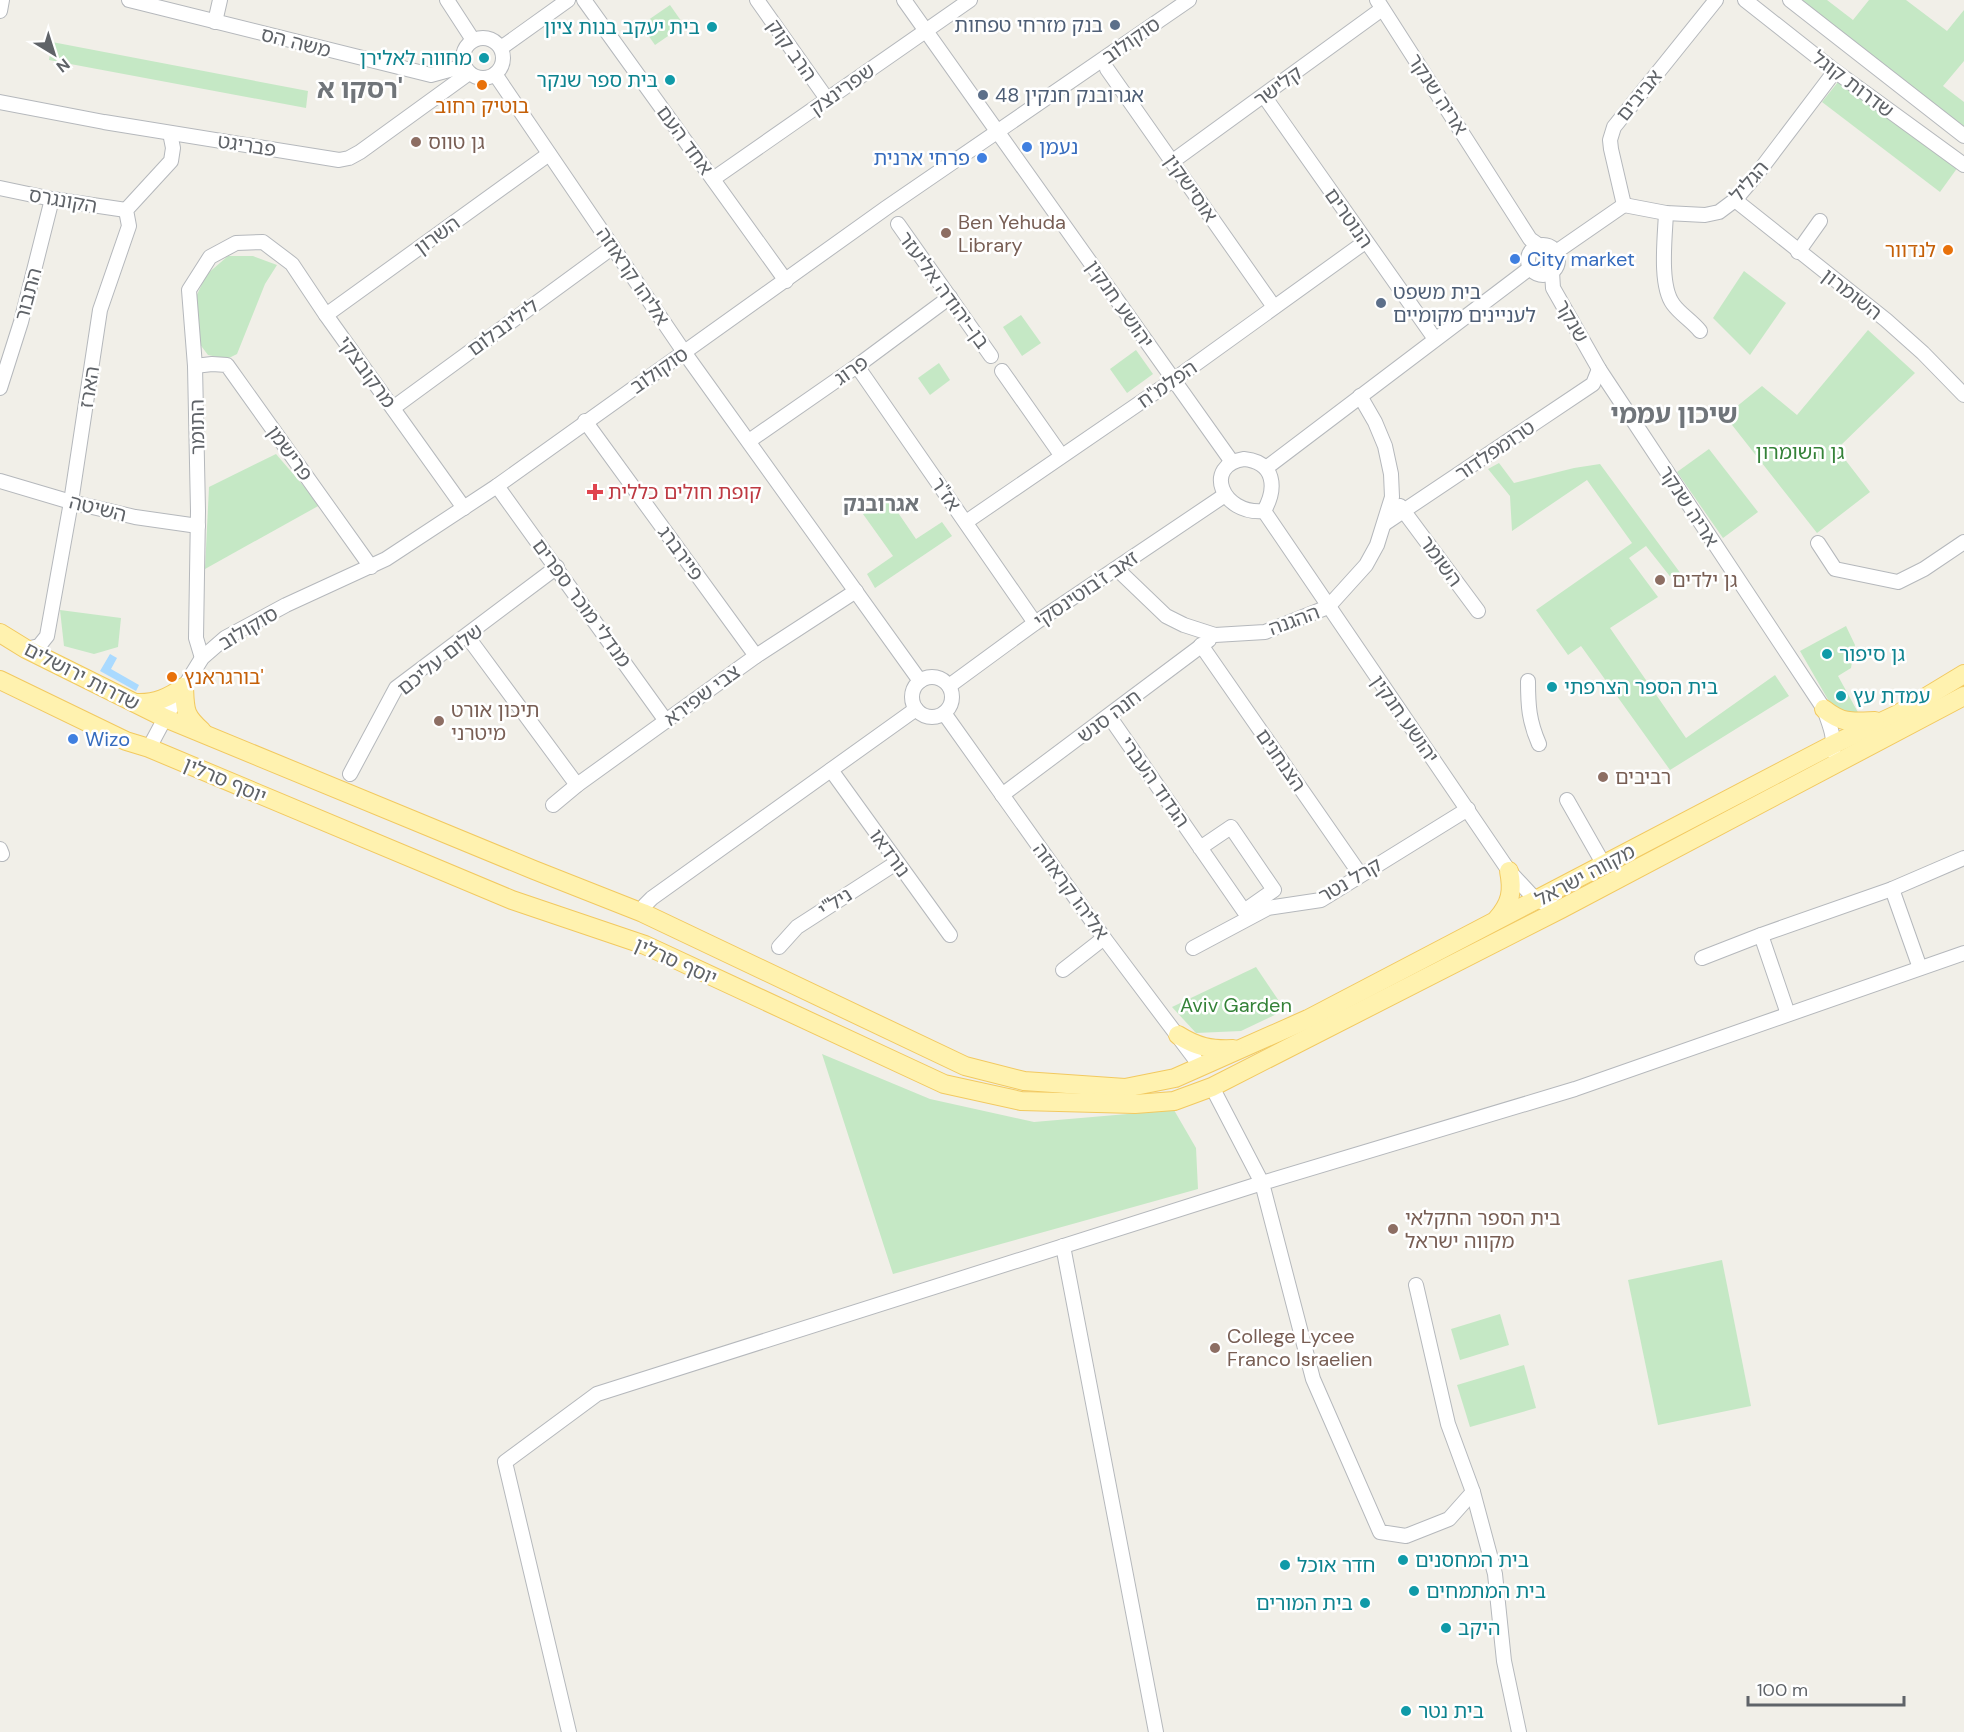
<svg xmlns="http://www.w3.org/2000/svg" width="1964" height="1732" font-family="'DM Sans','Noto Sans Hebrew',sans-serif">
	<rect width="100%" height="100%" fill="#f1efe8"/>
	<!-- green -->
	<g fill="#c5e8c5">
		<path d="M 1798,0 L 1827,0 L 1853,20 L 1869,0 L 1906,0 L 1947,31 L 1964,10 L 1964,61 L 1943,86 L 1964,102 L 1964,128 Z"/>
		<path d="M 670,5 L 684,25 L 655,45 L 641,25 Z"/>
		<path d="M 52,42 L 308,91 L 306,108 L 49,60 Z"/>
		<path d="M 1838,82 L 1958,167 L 1940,192 L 1822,102 Z"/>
		<path d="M 228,256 L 253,256 L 277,265 L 265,284 L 237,354 L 227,359 L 208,355 L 199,343 L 196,297 L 206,275 Z"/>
		<path d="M 1744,271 L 1786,303 L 1750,355 L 1713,318 Z"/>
		<path d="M 1021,315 L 1041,343 L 1022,356 L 1003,327 Z"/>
		<path d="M 1868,330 L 1915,373 L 1837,449 L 1870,492 L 1817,533 L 1725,416 L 1762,386 L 1797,415 Z"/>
		<path d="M 1136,350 L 1153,374 L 1127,393 L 1110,369 Z"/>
		<path d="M 939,363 L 950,380 L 930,395 L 918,378 Z"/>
		<path d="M 1709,449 L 1758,512 L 1723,538 L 1677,472 Z"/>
		<path d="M 276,454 L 320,505 L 205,569 L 209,487 Z"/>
		<path d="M 1499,463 L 1514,483 L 1574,468 L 1600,464 L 1684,578 L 1676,584 L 1646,546 L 1629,558 L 1658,597 L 1610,628 L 1686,738 L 1775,675 L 1789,696 L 1670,770 L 1581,646 L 1568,655 L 1536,610 L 1632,543 L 1587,480 L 1512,531 L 1510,496 L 1488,469 Z"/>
		<path d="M 888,498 L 916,539 L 942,522 L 952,536 L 875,588 L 867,574 L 893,556 L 863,514 Z"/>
		<path d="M 60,610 L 121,618 L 118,647 L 94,654 L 64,646 Z"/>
		<path d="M 1846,626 L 1855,645 L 1851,668 L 1838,676 L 1860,716 L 1841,712 L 1830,703 L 1800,651 Z"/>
		<path d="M 1256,967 L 1285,1010 L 1241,1031 L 1196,1033 L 1172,1007 Z"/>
		<path d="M 822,1054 L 930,1099 L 1034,1122 L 1174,1110 L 1196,1148 L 1198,1189 L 893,1274 Z"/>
		<path d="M 1722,1260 L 1751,1406 L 1658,1425 L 1628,1280 Z"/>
		<path d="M 1500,1314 L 1509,1345 L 1460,1360 L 1451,1329 Z"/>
		<path d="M 1524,1365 L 1536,1408 L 1470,1427 L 1457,1385 Z"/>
	</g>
	<!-- water -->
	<path fill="#aadaff" d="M 110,654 L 117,658 L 111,669 L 139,685 L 136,691 L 100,671 Z"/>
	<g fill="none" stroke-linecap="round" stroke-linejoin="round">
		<defs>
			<g id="minor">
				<path d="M 129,0 L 431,75 L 464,66"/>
				<path d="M 447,0 L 473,40"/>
				<path d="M 584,0 L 786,281"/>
				<path d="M 757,0 L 827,99"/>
				<path d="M 904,0 L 1232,462"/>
				<path d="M 1377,0 L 1530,239 L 1540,246"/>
				<path d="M 1745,0 L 1835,71 L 1964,165"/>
				<path d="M 1790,0 L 1964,136"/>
				<path d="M 0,11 L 2,0"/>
				<path d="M 215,22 L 220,0"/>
				<circle cx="483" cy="58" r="20"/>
				<path d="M 501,48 L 568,0"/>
				<path d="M 1107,69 L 1274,307"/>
				<path d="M 495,74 L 684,352 L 920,681"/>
				<path d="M 1264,96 L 1435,339"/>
				<path d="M 0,102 L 104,122 L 339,160 L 349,158 L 360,152 L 469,73"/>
				<path d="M 1173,161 L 1382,9"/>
				<path d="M 713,179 L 970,0"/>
				<path d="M 0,188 L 52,199 L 126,210"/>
				<path d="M 1735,200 L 1886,320 L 1923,353 L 1964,395"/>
				<path d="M 1624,205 L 1666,213 L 1705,215 L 1719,212 L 1735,200 L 1757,174 L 1835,71"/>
				<path d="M 1624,205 L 1611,149 L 1610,140 L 1614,127 L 1716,0"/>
				<path d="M 1666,213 C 1665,237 1659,285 1673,304 C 1680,314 1692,321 1700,331"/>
				<path d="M 898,224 L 991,356"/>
				<circle cx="1543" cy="260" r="15"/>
				<path d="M 1556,252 L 1624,205"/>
				<path d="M 1798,252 L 1820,221"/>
				<path d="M 1552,272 L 1553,288 L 1599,369 L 1824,709 C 1829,723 1835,737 1833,752"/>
				<path d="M 326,315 L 549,154"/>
				<path d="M 195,366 L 212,364 L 227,365 L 371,567"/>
				<path d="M 857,366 L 1035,623"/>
				<path d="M 1002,371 L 1061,455"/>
				<path d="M 0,388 L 21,322 L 52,199"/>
				<path d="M 393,408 L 613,247"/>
				<path d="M 585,421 L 756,656"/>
				<path d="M 749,441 L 857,366 L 950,297"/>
				<path d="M 1244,459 C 1275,462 1277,488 1264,511 C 1221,515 1203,465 1244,459 Z"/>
				<path d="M 1266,468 L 1530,268"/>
				<path d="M 0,481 L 71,502 L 135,517 L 198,526"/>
				<path d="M 497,486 L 666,721"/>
				<path d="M 1400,506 L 1478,611"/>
				<path d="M 1264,511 L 1509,871 L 1536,900 L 1561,909"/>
				<path d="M 966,522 L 1179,376 L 1365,242"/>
				<path d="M 1384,524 L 1593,384 L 1599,369"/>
				<path d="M 1818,543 L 1835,569 L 1898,582 L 1924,569 L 1964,542"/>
				<path d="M 1117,569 L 1166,616 L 1184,625 L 1215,635 L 1265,632 L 1328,607 L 1366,565 L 1377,545 L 1392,497 L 1391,474 L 1385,446 L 1375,422 L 1360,396"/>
				<path d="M 467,636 L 577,785"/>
				<path d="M 1201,645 L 1360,874"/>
				<path d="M 26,649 L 39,646 L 47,636 L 71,502 L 100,310 L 129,226 L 126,210 L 171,161 L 173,148 L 170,133"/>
				<path d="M 202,658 L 196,638 L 198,511 L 195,366 L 189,290 L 210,257 L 236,243 L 263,242 L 292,264 L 326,315 L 464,508"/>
				<circle cx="932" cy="697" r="20"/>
				<path d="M 1528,681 C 1528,706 1529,721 1539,744"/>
				<path d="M 949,686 L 1035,623 L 1225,495"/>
				<path d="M 944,713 L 1104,938 L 1201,1067"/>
				<path d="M 1109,716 L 1244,911 L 1274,890 L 1231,827 L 1200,848"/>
				<path d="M 149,748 L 165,718 L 202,658 L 225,638 L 286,605 L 386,559 L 497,486 L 886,208 L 1189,0"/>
				<path d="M 831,770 L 950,935"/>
				<path d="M 350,774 L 396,688 L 557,567"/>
				<path d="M 1002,795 L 1209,640"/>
				<path d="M 1567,800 L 1604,865"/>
				<path d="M 553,805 L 577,785 L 756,656 L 856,591"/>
				<path d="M 0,849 L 2,854"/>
				<path d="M 1892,889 L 1920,968"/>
				<path d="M 643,913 L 645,905 L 652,898 L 916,709"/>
				<path d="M 1761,935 L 1788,1014"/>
				<path d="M 779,947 L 797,927 L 896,863"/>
				<path d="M 1193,948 L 1268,908 L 1321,900 L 1468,809"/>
				<path d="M 1702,958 L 1761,935 L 1892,889 L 1964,858"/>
				<path d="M 1063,970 L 1104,938"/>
				<path d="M 1212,1087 L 1262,1183 L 1313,1379 L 1380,1532 L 1406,1536 L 1449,1519 L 1473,1492"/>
				<path d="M 1063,1246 L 1156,1732"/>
				<path d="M 1416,1285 L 1448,1424 L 1473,1492 L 1495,1574 L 1504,1661 L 1519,1732"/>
				<path d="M 569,1732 L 505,1462 L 597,1394 L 1262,1183 L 1575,1089 L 1964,953"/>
			</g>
			<g id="major">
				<path d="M 0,633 L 26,649 L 165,718 L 534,870 L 643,913 L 965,1066 L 1024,1081 L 1125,1088 L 1175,1078 L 1308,1019 L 1834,744 L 1898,714 L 1964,674"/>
				<path d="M 0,680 L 126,741 L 149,748 L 512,900 L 645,945 L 944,1084 L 1021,1101 L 1135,1104 L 1174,1101 L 1212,1087 L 1561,909 L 1964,696"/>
				<path d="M 184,687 C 185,710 184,715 202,731"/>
				<path d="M 136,703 C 156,704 169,697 184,687"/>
				<path d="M 1824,709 C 1843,724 1852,722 1875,721"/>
				<path d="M 1497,919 C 1511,903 1513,891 1509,871"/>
				<path d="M 1178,1035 C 1197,1047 1211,1050 1233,1049"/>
			</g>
		</defs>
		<!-- minor casing -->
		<use href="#minor" stroke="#b5b8bc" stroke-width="16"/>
		<!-- major casing -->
		<use href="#major" stroke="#f2c960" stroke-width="20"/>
		<!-- minor -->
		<use href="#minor" stroke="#fff" stroke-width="14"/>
		<!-- major -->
		<use href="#major" stroke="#fff2af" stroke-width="18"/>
	</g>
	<!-- markers -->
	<g fill="#5c6f8a" stroke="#fff" stroke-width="2">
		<circle cx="1115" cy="25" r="6"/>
		<circle cx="983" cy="95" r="6"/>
		<circle cx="1381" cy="303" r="6"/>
	</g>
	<g fill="#0f9aa8" stroke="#fff" stroke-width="2">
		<circle cx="712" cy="27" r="6"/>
		<circle cx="484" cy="58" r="6"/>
		<circle cx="670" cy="80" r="6"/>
		<circle cx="1827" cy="654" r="6"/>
		<circle cx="1552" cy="687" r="6"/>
		<circle cx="1841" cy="696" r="6"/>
		<circle cx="1403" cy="1560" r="6"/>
		<circle cx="1285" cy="1565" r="6"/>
		<circle cx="1414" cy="1591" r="6"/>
		<circle cx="1365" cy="1603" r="6"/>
		<circle cx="1446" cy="1628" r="6"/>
		<circle cx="1406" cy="1711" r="6"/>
	</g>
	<g fill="#e8710a" stroke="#fff" stroke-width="2">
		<circle cx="482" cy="85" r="6"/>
		<circle cx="1948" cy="250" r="6"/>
		<circle cx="172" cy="677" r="6"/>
	</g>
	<g fill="#8d6e63" stroke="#fff" stroke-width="2">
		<circle cx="416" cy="142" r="6"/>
		<circle cx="946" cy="233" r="6"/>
		<circle cx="1660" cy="580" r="6"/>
		<circle cx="439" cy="721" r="6"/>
		<circle cx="1603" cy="777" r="6"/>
		<circle cx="1393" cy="1229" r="6"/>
		<circle cx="1215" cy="1348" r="6"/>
	</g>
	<g fill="#3f7fe0" stroke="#fff" stroke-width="2">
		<circle cx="1027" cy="147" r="6"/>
		<circle cx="982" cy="158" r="6"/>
		<circle cx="1515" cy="259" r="6"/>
		<circle cx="73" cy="739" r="6"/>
	</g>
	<path fill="#e0444e" stroke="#fff" stroke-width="2" d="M592 483h6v6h6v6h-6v6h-6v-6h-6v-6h6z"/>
	<g text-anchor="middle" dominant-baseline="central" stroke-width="5" stroke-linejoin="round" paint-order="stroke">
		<!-- service labels -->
		<g font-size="20" fill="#4e5e75" stroke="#fff" text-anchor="start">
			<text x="1103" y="25" text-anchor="end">בנק מזרחי טפחות</text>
			<text x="995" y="95">אגרובנק חנקין 48</text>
			<text x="1393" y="292">בית משפט<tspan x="1393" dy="23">לעניינים מקומיים</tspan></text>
		</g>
		<!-- culture labels -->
		<g font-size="20" fill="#0d838f" stroke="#fff" text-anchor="start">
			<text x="700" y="27" text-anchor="end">בית יעקב בנות ציון</text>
			<text x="472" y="58" text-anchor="end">מחווה לאלירן</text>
			<text x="658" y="80" text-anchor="end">בית ספר שנקר</text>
			<text x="1839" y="654">גן סיפור</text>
			<text x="1564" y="687">בית הספר הצרפתי</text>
			<text x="1853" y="696">עמדת עץ</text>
			<text x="1415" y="1560">בית המחסנים</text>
			<text x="1297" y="1565">חדר אוכל</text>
			<text x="1426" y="1591">בית המתמחים</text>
			<text x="1353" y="1603" text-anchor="end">בית המורים</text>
			<text x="1458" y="1628">היקב</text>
			<text x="1418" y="1711">בית נטר</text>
		</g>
		<!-- street labels -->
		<g font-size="20" fill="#5f6368" stroke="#fff">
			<text transform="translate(1131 40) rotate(-35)">סוקולוב</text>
			<text transform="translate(296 42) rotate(14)">משה הס</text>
			<text transform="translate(792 50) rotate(55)">הרב קוק</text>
			<text transform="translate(1853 84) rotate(37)">שדרות קוגל</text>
			<text transform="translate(1278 86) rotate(-36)">קלישר</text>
			<text transform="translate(842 89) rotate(-35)">שפרינצק</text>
			<text transform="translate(1438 94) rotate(57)">אריה שנקר</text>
			<text transform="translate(1639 95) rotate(-51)">אביבים</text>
			<text transform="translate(685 140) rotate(54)">אחד העם</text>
			<text transform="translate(247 145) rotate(9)">פבריגט</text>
			<text transform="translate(1749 181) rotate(-49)">הגליל</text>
			<text transform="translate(1191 188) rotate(55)">אוסישקין</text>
			<text transform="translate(63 200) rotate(10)">הקונגרס</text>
			<text transform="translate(1349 218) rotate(55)">הנוטרים</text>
			<text transform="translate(437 235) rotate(-36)">השרון</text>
			<text transform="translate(633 276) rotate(56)">אליהו קראוזה</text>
			<text transform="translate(944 290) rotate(54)">בן-יהודה אליעזר</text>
			<text transform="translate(28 294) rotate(-75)">התבור</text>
			<text transform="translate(1852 294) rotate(38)">השומרון</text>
			<text transform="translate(1120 304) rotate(55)">יהושע חנקין</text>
			<text transform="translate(1572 321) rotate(60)">שנקר</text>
			<text transform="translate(503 327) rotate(-36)">לילינבלום</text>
			<text transform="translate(659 370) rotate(-35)">סוקולוב</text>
			<text transform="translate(851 370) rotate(-35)">פרוג</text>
			<text transform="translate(367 372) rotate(54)">מרקובצקי</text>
			<text transform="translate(1167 384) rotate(-35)">הפלמ"ח</text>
			<text transform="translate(89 387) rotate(-81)">הארז</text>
			<text transform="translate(197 427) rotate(-91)">התומר</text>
			<text transform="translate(1495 450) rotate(-34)">טרומפלדור</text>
			<text transform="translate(290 453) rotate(54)">פרישמן</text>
			<text transform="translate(946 494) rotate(55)">אז"ר</text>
			<text transform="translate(1689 506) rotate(57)">אריה שנקר</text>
			<text transform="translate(98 508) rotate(14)">השיטה</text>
			<text transform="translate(681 553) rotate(54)">פיירברג</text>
			<text transform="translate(1441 561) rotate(54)">השומר</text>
			<text transform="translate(1086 589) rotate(-34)">זאב ז'בוטינסקי</text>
			<text transform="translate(582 603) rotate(54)">מנדלי מוכר ספרים</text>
			<text transform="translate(1294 620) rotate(-20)">ההגנה</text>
			<text transform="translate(248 628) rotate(-31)">סוקולוב</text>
			<text transform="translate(440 659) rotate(-38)">שלום עליכם</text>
			<text transform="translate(82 676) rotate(27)">שדרות ירושלים</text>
			<text transform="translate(702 695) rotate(-36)">צבי שפירא</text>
			<text transform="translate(1109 716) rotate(-37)">חנה סנש</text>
			<text transform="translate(1405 719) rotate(55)">יהושע חנקין</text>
			<text transform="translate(1281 760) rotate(55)">הצנחנים</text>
			<text transform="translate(225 780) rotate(23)">יוסף סרלין</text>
			<text transform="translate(1155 782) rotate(55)">הגדוד העברי</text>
			<text transform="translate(890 853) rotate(54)">נורדאו</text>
			<text transform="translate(1585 875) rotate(-28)">מקווה ישראל</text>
			<text transform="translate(1350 880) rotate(-30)">קרל נטר</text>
			<text transform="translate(1071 891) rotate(54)">אליהו קראוזה</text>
			<text transform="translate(835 902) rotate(-33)">ניל"י</text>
			<text transform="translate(676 961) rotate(24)">יוסף סרלין</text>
		</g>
		<!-- food labels -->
		<g font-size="20" fill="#c56008" stroke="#fff">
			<text x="482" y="106">בוטיק רחוב</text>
			<text x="1936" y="250" text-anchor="end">לנדוור</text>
			<text x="184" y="677" text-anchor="start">בורגראנץ'</text>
		</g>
		<!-- education labels -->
		<g font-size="20" fill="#785e54" stroke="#fff" text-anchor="start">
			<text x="428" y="142">גן טווס</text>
			<text x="958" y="222">Ben Yehuda<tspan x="958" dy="23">Library</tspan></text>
			<text x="1672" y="580">גן ילדים</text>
			<text x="451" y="710">תיכון אורט<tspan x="451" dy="23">מיטרני</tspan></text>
			<text x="1615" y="777">רביבים</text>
			<text x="1405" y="1218">בית הספר החקלאי<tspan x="1405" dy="23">מקווה ישראל</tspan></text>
			<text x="1227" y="1336">College Lycee<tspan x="1227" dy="23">Franco Israelien</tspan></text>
		</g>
		<!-- shop labels -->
		<g font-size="20" fill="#366cbe" stroke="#fff" text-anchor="start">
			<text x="1039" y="147">נעמן</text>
			<text x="970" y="158" text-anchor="end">פרחי ארנית</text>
			<text x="1527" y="259">City market</text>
			<text x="85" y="739">Wizo</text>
		</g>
		<!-- park labels -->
		<g font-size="20" fill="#348238" stroke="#fff">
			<text x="1800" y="452">גן השומרון</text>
			<text x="1236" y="1005">Aviv Garden</text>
		</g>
		<!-- health labels -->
		<g font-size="20" fill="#be3a42" stroke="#fff" text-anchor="start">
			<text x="608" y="492">קופת חולים כללית</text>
		</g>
		<!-- neighbourhood labels -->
		<g font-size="21" font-weight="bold" fill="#70757a" stroke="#fff">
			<text x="881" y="504">אגרובנק</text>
		</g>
		<!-- district labels -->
		<g font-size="26" font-weight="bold" fill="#70757a" stroke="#fff">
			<text x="360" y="89">רסקו א'</text>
			<text x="1674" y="414">שיכון עממי</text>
		</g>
	</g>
	<!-- north arrow -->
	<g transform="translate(54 54) rotate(142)" stroke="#ffffff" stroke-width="4.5" paint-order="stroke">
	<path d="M0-4.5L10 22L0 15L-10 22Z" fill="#5f6368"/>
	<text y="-9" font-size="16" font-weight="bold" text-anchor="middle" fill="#5f6368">N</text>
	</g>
	<!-- scale -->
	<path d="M1748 1696v9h156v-9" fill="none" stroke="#5f6368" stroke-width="3"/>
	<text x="1757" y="1696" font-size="18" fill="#5f6368" stroke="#ffffff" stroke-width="4.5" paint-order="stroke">100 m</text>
</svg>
